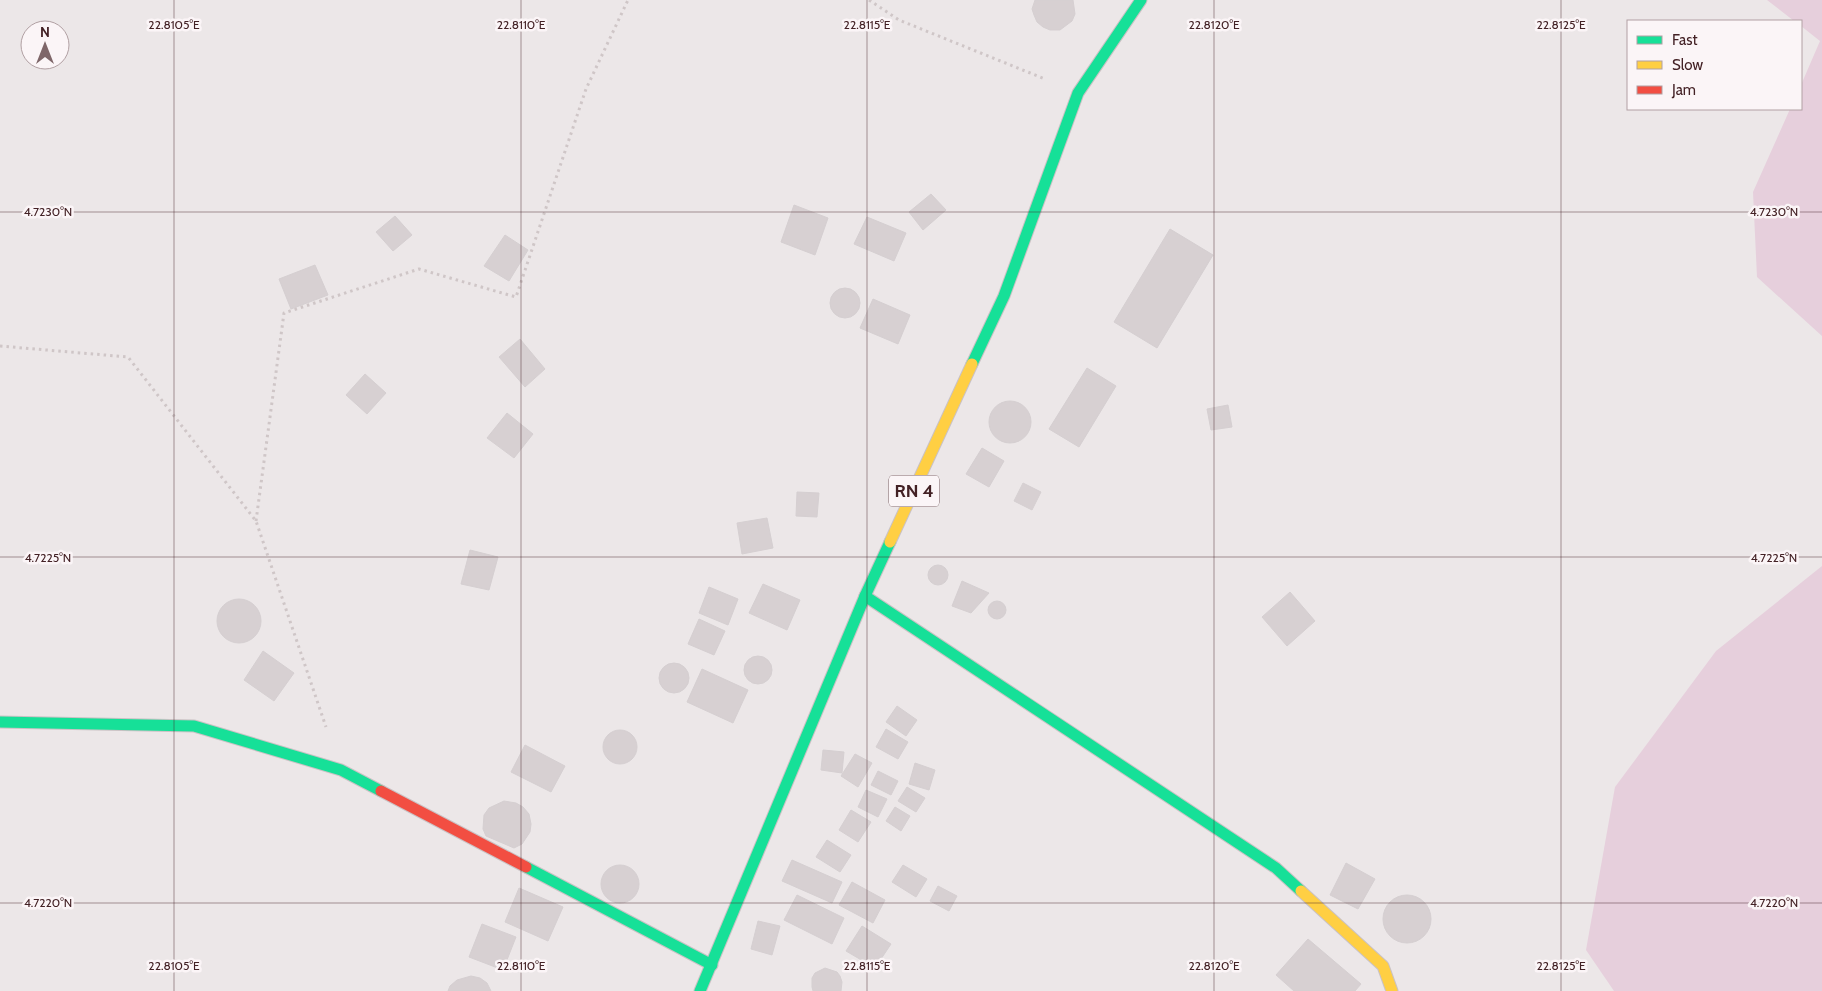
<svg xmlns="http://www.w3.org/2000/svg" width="1822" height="991" font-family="Cabin,sans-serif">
	<rect width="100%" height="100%" fill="#ece7e8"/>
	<!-- green -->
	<g fill="#e6cfdc">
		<path d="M 1767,0 L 1822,0 L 1822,336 L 1757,277 L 1753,192 L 1790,109 L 1801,109 L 1801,85 L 1820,41 L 1801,26 L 1801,21 L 1794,21 Z"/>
		<path d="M 1822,566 L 1822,991 L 1614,991 L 1586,950 L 1615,787 L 1716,651 Z"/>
	</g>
	<!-- building -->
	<g fill="#d7d0d2" stroke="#d5cfd1">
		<path d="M 1035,0 L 1073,0 L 1075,14 L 1072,21 L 1060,30 L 1050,30 L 1043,27 L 1037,22 L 1034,15 L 1032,9 Z"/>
		<path d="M 931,194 L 946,210 L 923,230 L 909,212 Z"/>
		<path d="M 794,205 L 828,218 L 815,255 L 781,242 Z"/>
		<path d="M 395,216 L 412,235 L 393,251 L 376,232 Z"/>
		<path d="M 867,217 L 906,233 L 894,261 L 854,244 Z"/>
		<path d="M 1170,229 L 1213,255 L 1157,348 L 1114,322 Z"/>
		<path d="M 505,235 L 528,250 L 509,281 L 484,266 Z"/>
		<path d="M 315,265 L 328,295 L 291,309 L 279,279 Z"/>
		<circle cx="845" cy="303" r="15"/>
		<path d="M 873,299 L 910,315 L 898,344 L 860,328 Z"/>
		<path d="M 520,339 L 545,369 L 525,387 L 499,357 Z"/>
		<path d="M 1087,368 L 1116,386 L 1079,447 L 1049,429 Z"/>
		<path d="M 365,374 L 386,393 L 367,414 L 346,395 Z"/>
		<circle cx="1010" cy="422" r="21"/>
		<path d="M 1228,405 L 1232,427 L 1211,430 L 1207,409 Z"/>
		<path d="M 507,413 L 533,434 L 514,458 L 487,438 Z"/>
		<path d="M 982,448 L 1004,461 L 989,487 L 966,474 Z"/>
		<path d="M 1023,483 L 1041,492 L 1032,510 L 1014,501 Z"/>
		<path d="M 797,492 L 819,493 L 817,517 L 796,516 Z"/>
		<path d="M 767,518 L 773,548 L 742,554 L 737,523 Z"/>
		<path d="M 470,550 L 498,557 L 489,590 L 461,584 Z"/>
		<circle cx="938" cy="575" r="10"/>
		<path d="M 962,581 L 989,593 L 971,613 L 952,606 Z"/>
		<path d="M 763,584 L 800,600 L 787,630 L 749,613 Z"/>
		<path d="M 709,587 L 738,599 L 728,625 L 699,613 Z"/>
		<path d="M 1290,592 L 1315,621 L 1287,646 L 1262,617 Z"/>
		<circle cx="239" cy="621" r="22"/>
		<circle cx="997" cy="610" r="9"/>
		<path d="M 699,619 L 725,631 L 714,655 L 688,644 Z"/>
		<path d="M 263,651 L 294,673 L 274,701 L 244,680 Z"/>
		<circle cx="758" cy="670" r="14"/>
		<circle cx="674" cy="678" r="15"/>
		<path d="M 702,669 L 748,690 L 733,723 L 687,702 Z"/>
		<path d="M 897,706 L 917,720 L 906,736 L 886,722 Z"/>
		<path d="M 886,729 L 908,742 L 898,759 L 876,747 Z"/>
		<circle cx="620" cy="747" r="17"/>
		<path d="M 525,745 L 565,766 L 551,792 L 511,772 Z"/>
		<path d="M 823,750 L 844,752 L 842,773 L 821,770 Z"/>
		<path d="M 855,754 L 872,763 L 858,787 L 841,776 Z"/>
		<path d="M 915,763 L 935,770 L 929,790 L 909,784 Z"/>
		<path d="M 878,771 L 898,781 L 891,795 L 871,785 Z"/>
		<path d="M 907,787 L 925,798 L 916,812 L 898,801 Z"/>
		<path d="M 866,790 L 887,799 L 878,817 L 858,807 Z"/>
		<path d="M 504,801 L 516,803 L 523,807 L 529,814 L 531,824 L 530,832 L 522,844 L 514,848 L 486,836 L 483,829 L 484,815 L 489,808 Z"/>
		<path d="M 895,807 L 910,816 L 901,831 L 886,821 Z"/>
		<path d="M 851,810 L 871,822 L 858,842 L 839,830 Z"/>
		<path d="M 827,840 L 851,855 L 840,872 L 816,857 Z"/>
		<path d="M 792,860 L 842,882 L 832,903 L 782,881 Z"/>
		<path d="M 1346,863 L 1375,879 L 1358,909 L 1330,895 Z"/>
		<path d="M 903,865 L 927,879 L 916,897 L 892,882 Z"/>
		<circle cx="620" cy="884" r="19"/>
		<path d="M 852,882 L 885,900 L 873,923 L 839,905 Z"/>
		<path d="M 938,886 L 957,896 L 949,911 L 930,901 Z"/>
		<path d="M 519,888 L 563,907 L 548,941 L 505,922 Z"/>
		<circle cx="1407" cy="919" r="24"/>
		<path d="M 797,895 L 844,918 L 832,944 L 784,920 Z"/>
		<path d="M 758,921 L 780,926 L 772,955 L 751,949 Z"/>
		<path d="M 482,924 L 516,937 L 503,970 L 469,957 Z"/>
		<path d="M 862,926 L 891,944 L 875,968 L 846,951 Z"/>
		<path d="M 1308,939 L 1361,984 L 1355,991 L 1294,991 L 1276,975 Z"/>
		<path d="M 825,968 L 837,972 L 840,976 L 842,982 L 841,991 L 813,991 L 812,987 L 812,978 L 815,973 Z"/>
		<path d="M 471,976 L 480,978 L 487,983 L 491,991 L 448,991 L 450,986 L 457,980 Z"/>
	</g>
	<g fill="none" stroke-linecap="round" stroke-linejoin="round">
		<defs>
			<g id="fast">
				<path d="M 972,364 L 1004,296 L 1078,93 L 1141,0"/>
				<path d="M 865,596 L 1276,868 L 1301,891"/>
				<path d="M 0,722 L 194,726 L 341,770 L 381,791"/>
				<path d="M 526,867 L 712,965"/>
				<path d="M 700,991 L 865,596 L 890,542"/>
			</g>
			<g id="slow">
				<path d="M 890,542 L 972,364"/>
				<path d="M 1301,891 L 1383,966 L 1392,991"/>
			</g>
			<path id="jam" d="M 381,791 L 526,867"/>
		</defs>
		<!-- fast casing -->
		<use href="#fast" stroke="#cac2c4" stroke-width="13"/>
		<!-- slow casing -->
		<use href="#slow" stroke="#cac2c4" stroke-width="13"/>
		<!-- jam casing -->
		<use href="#jam" stroke="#cac2c4" stroke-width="13"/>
		<!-- path -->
		<g stroke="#cfc6c7" stroke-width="3" stroke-dasharray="2.5 4" stroke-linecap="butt">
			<path d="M 869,0 L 899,20 L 1045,79"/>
			<path d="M 0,346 L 128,357 L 256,521 L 326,727"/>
			<path d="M 256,521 L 284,313 L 419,269 L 516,297 L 586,89 L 628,0"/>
		</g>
		<!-- fast -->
		<use href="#fast" stroke="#16e098" stroke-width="11"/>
		<!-- slow -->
		<use href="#slow" stroke="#ffcf43" stroke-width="11"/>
		<!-- jam -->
		<use href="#jam" stroke="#f24e42" stroke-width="11"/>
	</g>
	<!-- ticks -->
	<path fill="none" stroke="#432125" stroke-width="1" stroke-opacity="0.45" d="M 174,0 L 174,991M 521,0 L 521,991M 867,0 L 867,991M 1214,0 L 1214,991M 1561,0 L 1561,991M 0,212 L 1822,212M 0,557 L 1822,557M 0,903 L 1822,903"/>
	<g text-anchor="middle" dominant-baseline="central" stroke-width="5" stroke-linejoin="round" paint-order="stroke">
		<!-- shield labels -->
		<rect fill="#fbf5f7" stroke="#7a6164" stroke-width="1" x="889" y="475.5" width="50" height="31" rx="4"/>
		<g font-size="18" font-weight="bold" fill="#432125">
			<text x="914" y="491">RN 4</text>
		</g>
	</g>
	<g font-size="12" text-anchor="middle" fill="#432125" stroke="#fbf5f7" stroke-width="5" stroke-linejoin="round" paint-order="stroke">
		<text x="174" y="29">22.8105°E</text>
		<text x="521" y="29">22.8110°E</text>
		<text x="867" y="29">22.8115°E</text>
		<text x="1214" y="29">22.8120°E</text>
		<text x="1561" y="29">22.8125°E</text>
		<text x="48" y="216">4.7230°N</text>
		<text x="1774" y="216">4.7230°N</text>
		<text x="48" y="562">4.7225°N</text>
		<text x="1774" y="562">4.7225°N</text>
		<text x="48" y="907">4.7220°N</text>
		<text x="1774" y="907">4.7220°N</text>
		<text x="174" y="970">22.8105°E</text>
		<text x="521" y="970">22.8110°E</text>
		<text x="867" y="970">22.8115°E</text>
		<text x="1214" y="970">22.8120°E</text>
		<text x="1561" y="970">22.8125°E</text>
	</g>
	<!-- legend -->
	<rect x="1627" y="20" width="175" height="90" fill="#fbf5f7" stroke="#b1a0a3"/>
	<rect x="1637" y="36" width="25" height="8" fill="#16e098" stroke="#b1a0a3"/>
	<text x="1672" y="45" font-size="15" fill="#432125">Fast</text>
	<rect x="1637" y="61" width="25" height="8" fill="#ffcf43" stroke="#b1a0a3"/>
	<text x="1672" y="70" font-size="15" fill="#432125">Slow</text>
	<rect x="1637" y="86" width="25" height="8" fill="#f24e42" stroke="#b1a0a3"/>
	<text x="1672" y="95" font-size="15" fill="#432125">Jam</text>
	<!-- north arrow -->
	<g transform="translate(45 45)"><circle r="24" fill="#fbf5f7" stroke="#b1a0a3"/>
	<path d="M0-4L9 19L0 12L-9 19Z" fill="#7e6669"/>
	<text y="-8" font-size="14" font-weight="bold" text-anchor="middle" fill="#432125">N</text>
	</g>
</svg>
